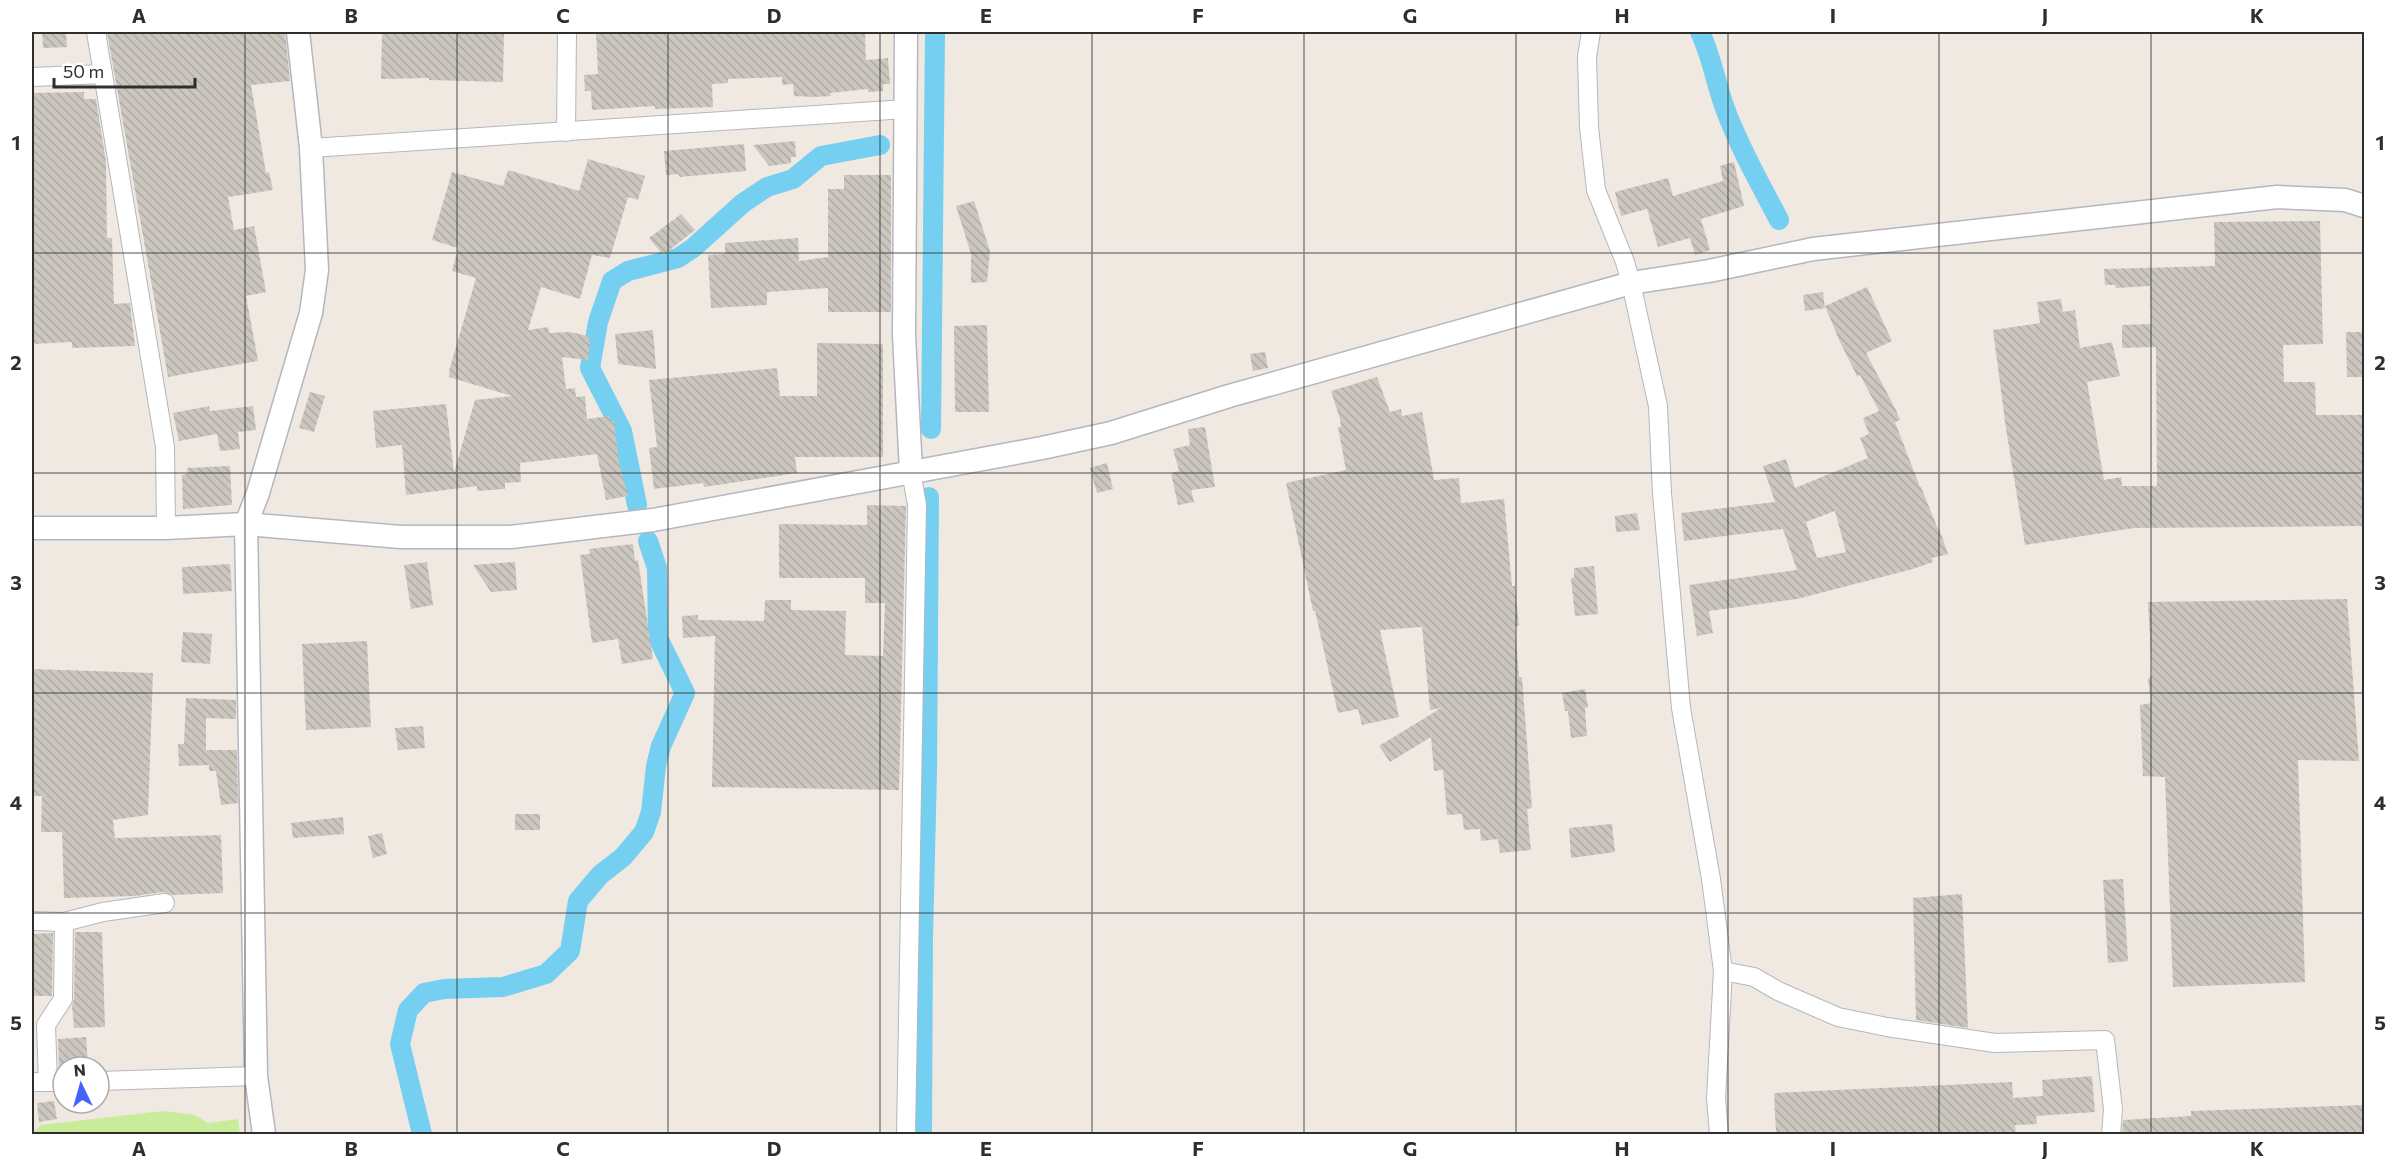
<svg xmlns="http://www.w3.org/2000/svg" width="2396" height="1166" font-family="Commissioner,sans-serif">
	<defs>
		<pattern id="building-back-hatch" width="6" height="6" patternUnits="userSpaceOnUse" patternTransform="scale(1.5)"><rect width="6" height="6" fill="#cbc7bf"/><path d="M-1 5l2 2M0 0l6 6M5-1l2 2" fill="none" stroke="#afaba4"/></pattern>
	</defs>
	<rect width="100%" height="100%" fill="#efe9e1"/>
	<!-- pitch -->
	<path fill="#c9ec9a" d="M 163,1111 L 195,1115 L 208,1123 L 238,1119 L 240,1134 L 32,1134 L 41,1125 Z"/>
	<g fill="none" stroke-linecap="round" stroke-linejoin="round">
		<!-- canal -->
		<g stroke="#75cff0" stroke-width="20">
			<path d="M 1700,32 C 1712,57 1716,85 1726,111 C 1740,149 1761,185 1779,220"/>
			<path d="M 931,429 L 935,32"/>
			<path d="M 637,505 L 622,431 L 590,368 L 598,322 L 612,281 L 628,271 L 678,258 L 693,248 L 743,203 L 767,187 L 793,179 L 821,156 L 880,145"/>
			<path d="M 422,1134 L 400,1044 L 408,1010 L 424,993 L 444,989 L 503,987 L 546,974 L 570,951 L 578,901 L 600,875 L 623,857 L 644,832 L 651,812 L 656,766 L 661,746 L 685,693 L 658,638 L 657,568 L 648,541"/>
			<path d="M 922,1134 L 923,937 L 927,771 L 929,497"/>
		</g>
	</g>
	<!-- building -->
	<g fill="url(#building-back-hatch)" fill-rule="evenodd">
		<path d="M 42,32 L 66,32 L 67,47 L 43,48 Z"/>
		<path d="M 107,32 L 285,32 L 290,81 L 251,85 L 266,173 L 269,172 L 273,190 L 228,197 L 234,230 L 254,226 L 266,292 L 246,296 L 258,361 L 168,377 Z"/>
		<path d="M 382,32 L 504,32 L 503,82 L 429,80 L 429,78 L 381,79 Z"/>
		<path d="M 596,32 L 865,32 L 866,60 L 888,58 L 890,84 L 883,84 L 883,91 L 868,92 L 868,89 L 830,93 L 831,96 L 814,97 L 794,96 L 793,84 L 782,85 L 782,77 L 728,79 L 728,83 L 712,84 L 713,107 L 655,109 L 655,106 L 592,110 L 591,91 L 585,91 L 584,75 L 598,74 Z"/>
		<path d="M 84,92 L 84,99 L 96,99 L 106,162 L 107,238 L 112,238 L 114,304 L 130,303 L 135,346 L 72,348 L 72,342 L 32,344 L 32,93 Z"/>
		<path d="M 795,141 L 796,157 L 791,157 L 791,163 L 769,166 L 753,145 Z"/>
		<path d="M 744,144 L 746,171 L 680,177 L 678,174 L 666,175 L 664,151 Z"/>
		<path d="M 588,159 L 645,176 L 638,200 L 628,197 L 610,258 L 592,255 L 580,299 L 541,287 L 528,330 L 548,327 L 549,333 L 570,332 L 588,336 L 590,344 L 588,360 L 562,357 L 566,389 L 575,388 L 576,397 L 585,396 L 587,419 L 609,416 L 610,422 L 614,421 L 619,463 L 628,496 L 606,500 L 597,454 L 520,463 L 521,482 L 505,483 L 505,489 L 477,491 L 477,486 L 406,495 L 402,445 L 376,448 L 373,411 L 446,404 L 454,473 L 475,400 L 512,396 L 449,377 L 449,371 L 476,278 L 452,271 L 458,248 L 432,240 L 452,172 L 503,186 L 508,170 L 579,191 Z"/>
		<path d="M 1734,162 L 1744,206 L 1701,219 L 1710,250 L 1695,255 L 1690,238 L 1658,247 L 1647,209 L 1621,216 L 1615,192 L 1668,178 L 1673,196 L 1723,181 L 1720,166 Z"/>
		<path d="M 844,175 L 891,175 L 891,312 L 828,312 L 828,288 L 767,292 L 767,305 L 711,308 L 708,255 L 725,254 L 725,243 L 798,238 L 799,261 L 828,257 L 828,189 L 844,189 Z"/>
		<path d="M 974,201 L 990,251 L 987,282 L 971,283 L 971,254 L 956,206 Z"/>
		<path d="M 681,214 L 695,230 L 663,255 L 649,238 Z"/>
		<path d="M 2320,221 L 2323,344 L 2283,345 L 2284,382 L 2315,382 L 2316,415 L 2364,415 L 2364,526 L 2134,528 L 2025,545 L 2006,429 L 1993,330 L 2040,323 L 2037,302 L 2061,299 L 2063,312 L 2075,310 L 2080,348 L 2112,342 L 2120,376 L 2087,382 L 2104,480 L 2121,477 L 2122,486 L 2157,486 L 2156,347 L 2122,348 L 2122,325 L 2151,324 L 2150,286 L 2116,288 L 2115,285 L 2105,285 L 2104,269 L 2215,266 L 2214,222 Z"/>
		<path d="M 1867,287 L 1892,341 L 1866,353 L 1896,410 L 1900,420 L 1895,422 L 1920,487 L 1921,487 L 1938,529 L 1939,528 L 1948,554 L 1932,558 L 1933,562 L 1913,569 L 1797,599 L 1709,611 L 1713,633 L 1697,636 L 1689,585 L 1797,570 L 1783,529 L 1684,541 L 1681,513 L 1775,502 L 1763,466 L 1786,459 L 1795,488 L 1868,458 L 1860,438 L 1869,434 L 1863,418 L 1879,411 L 1860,375 L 1857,376 L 1840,342 L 1825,306 ZM 1835,511 L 1846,552 L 1817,558 L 1806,522 Z"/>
		<path d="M 1823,292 L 1825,308 L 1805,311 L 1803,295 Z"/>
		<path d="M 987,325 L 989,412 L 955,412 L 954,326 Z"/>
		<path d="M 653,330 L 656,369 L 618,364 L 615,334 Z"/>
		<path d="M 2346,332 L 2364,332 L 2364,377 L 2347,377 Z"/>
		<path d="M 817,343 L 883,344 L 883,457 L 795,457 L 797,473 L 704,487 L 703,483 L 654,489 L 649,448 L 657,447 L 649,380 L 777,368 L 780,396 L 817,396 Z"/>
		<path d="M 1265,352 L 1268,368 L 1253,371 L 1250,354 Z"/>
		<path d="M 1377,377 L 1390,412 L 1401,409 L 1402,416 L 1422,412 L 1434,480 L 1459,478 L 1461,503 L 1504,499 L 1512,586 L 1515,586 L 1519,626 L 1515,626 L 1519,677 L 1522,677 L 1532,808 L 1527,809 L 1531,850 L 1500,853 L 1498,839 L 1481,841 L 1480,829 L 1464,830 L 1462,814 L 1447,815 L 1443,770 L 1434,771 L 1431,737 L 1390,762 L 1379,746 L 1441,708 L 1430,710 L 1422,627 L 1380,630 L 1399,717 L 1362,725 L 1358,709 L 1338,713 L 1315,611 L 1313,611 L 1286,483 L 1346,470 L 1338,427 L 1341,427 L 1340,419 L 1331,391 Z"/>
		<path d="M 310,392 L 325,396 L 314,432 L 299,428 Z"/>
		<path d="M 209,406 L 210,411 L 253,406 L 256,430 L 238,432 L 240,449 L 220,451 L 217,434 L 179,441 L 173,413 Z"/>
		<path d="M 1205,427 L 1215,487 L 1191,490 L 1194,502 L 1178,505 L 1171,473 L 1179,471 L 1173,449 L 1190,445 L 1188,429 Z"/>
		<path d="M 1107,463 L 1113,489 L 1097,493 L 1090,468 Z"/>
		<path d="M 230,466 L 232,505 L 183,509 L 182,475 L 188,474 L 187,468 Z"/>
		<path d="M 867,505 L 906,506 L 899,790 L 712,787 L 715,636 L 683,638 L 682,616 L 698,615 L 698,620 L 764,621 L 765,600 L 791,600 L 791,610 L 846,611 L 845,655 L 883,656 L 885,603 L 865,603 L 865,578 L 779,578 L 779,524 L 867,525 Z"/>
		<path d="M 1637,513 L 1640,530 L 1616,532 L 1615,516 Z"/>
		<path d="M 633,544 L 635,561 L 638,560 L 653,659 L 622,664 L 618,639 L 592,643 L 580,555 L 590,554 L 589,549 Z"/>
		<path d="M 427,562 L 433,605 L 411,609 L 404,565 Z"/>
		<path d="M 515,562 L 517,590 L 491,592 L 473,565 Z"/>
		<path d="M 230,564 L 232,591 L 183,594 L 182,567 Z"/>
		<path d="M 1594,566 L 1598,614 L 1575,616 L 1571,578 L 1574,578 L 1574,568 Z"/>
		<path d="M 2347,599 L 2359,761 L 2298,760 L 2305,982 L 2173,987 L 2165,777 L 2143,776 L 2140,705 L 2151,703 L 2148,679 L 2152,675 L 2148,602 Z"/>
		<path d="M 183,632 L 212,634 L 210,664 L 181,662 Z"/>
		<path d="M 367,641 L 371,727 L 306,730 L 302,644 Z"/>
		<path d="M 32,669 L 153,673 L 148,815 L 113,820 L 115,838 L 221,835 L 223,893 L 172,895 L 163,892 L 135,896 L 64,898 L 62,832 L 41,832 L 42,796 L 32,796 Z"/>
		<path d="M 1585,689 L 1588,707 L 1585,708 L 1587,736 L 1571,738 L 1568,711 L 1565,711 L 1562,693 Z"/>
		<path d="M 186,698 L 236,700 L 236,719 L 206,718 L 206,750 L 237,750 L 238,803 L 221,805 L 216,771 L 209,771 L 209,765 L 179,766 L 178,744 L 184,744 Z"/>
		<path d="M 423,726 L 425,748 L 398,750 L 395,728 Z"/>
		<rect x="515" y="814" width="25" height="16"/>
		<path d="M 343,817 L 344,834 L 293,838 L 291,823 Z"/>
		<path d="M 1612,824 L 1615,852 L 1571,858 L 1569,828 Z"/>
		<path d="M 382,833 L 387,854 L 373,858 L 368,836 Z"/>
		<path d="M 2123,879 L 2128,961 L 2108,963 L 2103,880 Z"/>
		<path d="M 1962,894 L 1968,1028 L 1916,1020 L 1913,898 Z"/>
		<path d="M 75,932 L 102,932 L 105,1027 L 74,1028 L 72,1006 L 74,999 Z"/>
		<path d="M 53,933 L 52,996 L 32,996 L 32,934 Z"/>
		<path d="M 86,1037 L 88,1065 L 59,1067 L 58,1039 Z"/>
		<path d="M 2092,1076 L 2095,1112 L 2036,1116 L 2037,1124 L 2015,1125 L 2016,1134 L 1776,1134 L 1774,1093 L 2012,1082 L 2013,1098 L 2043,1096 L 2042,1080 Z"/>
		<path d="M 54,1101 L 57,1119 L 39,1122 L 37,1103 Z"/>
		<path d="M 2364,1105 L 2364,1134 L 2122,1134 L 2123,1120 L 2191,1116 L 2191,1111 Z"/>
	</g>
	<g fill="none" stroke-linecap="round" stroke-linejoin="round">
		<defs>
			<g id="minor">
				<path d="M 96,32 L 165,447 L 166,528"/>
				<path d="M 1591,32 L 1587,57 L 1589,127 L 1596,190 L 1625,262 L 1631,283 L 1658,406 L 1662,493 L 1681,708 L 1711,879 L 1723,971 L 1716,1098 L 1719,1134"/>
				<path d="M 32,77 L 103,74"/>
				<path d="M 566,132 L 567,32"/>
				<path d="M 311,148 L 906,109"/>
				<path d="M 32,921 L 64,922 L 103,912 L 165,903"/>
				<path d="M 1723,971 L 1754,977 L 1778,991 L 1838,1017 L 1887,1027 L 1995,1043 L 2105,1040 L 2113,1109 L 2111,1134"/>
				<path d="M 99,1081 L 256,1076"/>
				<path d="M 32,1082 L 63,1082"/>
				<path d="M 48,1082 L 46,1025 L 63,999 L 64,922"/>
				<path d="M 906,1134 L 917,505 L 911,471"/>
			</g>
			<g id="tertiary">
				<path d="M 906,32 L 904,335 L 911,471"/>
				<path d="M 32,528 L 166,528 L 246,524 L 401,537 L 511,537 L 653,520 L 1042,448 L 1111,433 L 1229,396 L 1631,283 L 1709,271 L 1813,249 L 2277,197 L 2345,200 L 2364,206"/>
				<path d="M 264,1134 L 256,1076 L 246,524 L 258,493 L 311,313 L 317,270 L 311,148 L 298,32"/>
			</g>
		</defs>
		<!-- minor casing -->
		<use href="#minor" stroke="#b4b7c1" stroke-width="20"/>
		<!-- tertiary casing -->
		<use href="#tertiary" stroke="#b4b7c1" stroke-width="25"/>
		<!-- minor -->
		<use href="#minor" stroke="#fff" stroke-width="18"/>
		<!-- tertiary -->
		<use href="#tertiary" stroke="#fff" stroke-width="22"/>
	</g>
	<!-- grid -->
	<path fill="none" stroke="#2e2e2e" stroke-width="1.5" stroke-opacity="0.55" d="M 245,32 L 245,1134M 457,32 L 457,1134M 668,32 L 668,1134M 880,32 L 880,1134M 1092,32 L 1092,1134M 1304,32 L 1304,1134M 1516,32 L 1516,1134M 1728,32 L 1728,1134M 1939,32 L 1939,1134M 2151,32 L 2151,1134M 32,253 L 2364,253M 32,473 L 2364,473M 32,693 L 2364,693M 32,913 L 2364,913"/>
	<!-- border -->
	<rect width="2396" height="1166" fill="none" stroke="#ffffff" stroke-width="66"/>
	<!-- north arrow -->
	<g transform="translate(81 1085) rotate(355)"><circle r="28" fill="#ffffff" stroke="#ababab" stroke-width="1.5"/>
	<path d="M0-4.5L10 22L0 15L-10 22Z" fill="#4264fb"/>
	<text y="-9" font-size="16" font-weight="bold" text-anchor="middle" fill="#2e2e2e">N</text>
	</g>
	<!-- scale -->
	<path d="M54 78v9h141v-9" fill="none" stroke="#2e2e2e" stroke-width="3"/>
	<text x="63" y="78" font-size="18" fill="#2e2e2e" stroke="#ffffff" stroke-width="4.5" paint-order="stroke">50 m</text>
	<rect x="33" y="33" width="2330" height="1100" fill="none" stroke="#2e2e2e" stroke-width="2"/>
	<g font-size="20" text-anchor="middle" font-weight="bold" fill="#2e2e2e">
		<text x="139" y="23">A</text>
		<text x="351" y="23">B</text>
		<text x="563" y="23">C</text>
		<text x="774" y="23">D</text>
		<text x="986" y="23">E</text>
		<text x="1198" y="23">F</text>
		<text x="1410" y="23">G</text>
		<text x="1622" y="23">H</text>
		<text x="1833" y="23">I</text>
		<text x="2045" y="23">J</text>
		<text x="2257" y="23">K</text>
		<text x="16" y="150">1</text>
		<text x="2380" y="150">1</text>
		<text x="16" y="370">2</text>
		<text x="2380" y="370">2</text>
		<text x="16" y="590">3</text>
		<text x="2380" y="590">3</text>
		<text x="16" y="810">4</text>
		<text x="2380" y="810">4</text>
		<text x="16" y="1030">5</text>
		<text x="2380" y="1030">5</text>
		<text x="139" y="1156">A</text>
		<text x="351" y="1156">B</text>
		<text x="563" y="1156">C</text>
		<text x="774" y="1156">D</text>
		<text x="986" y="1156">E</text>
		<text x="1198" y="1156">F</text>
		<text x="1410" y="1156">G</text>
		<text x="1622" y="1156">H</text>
		<text x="1833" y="1156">I</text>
		<text x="2045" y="1156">J</text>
		<text x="2257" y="1156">K</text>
	</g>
</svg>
